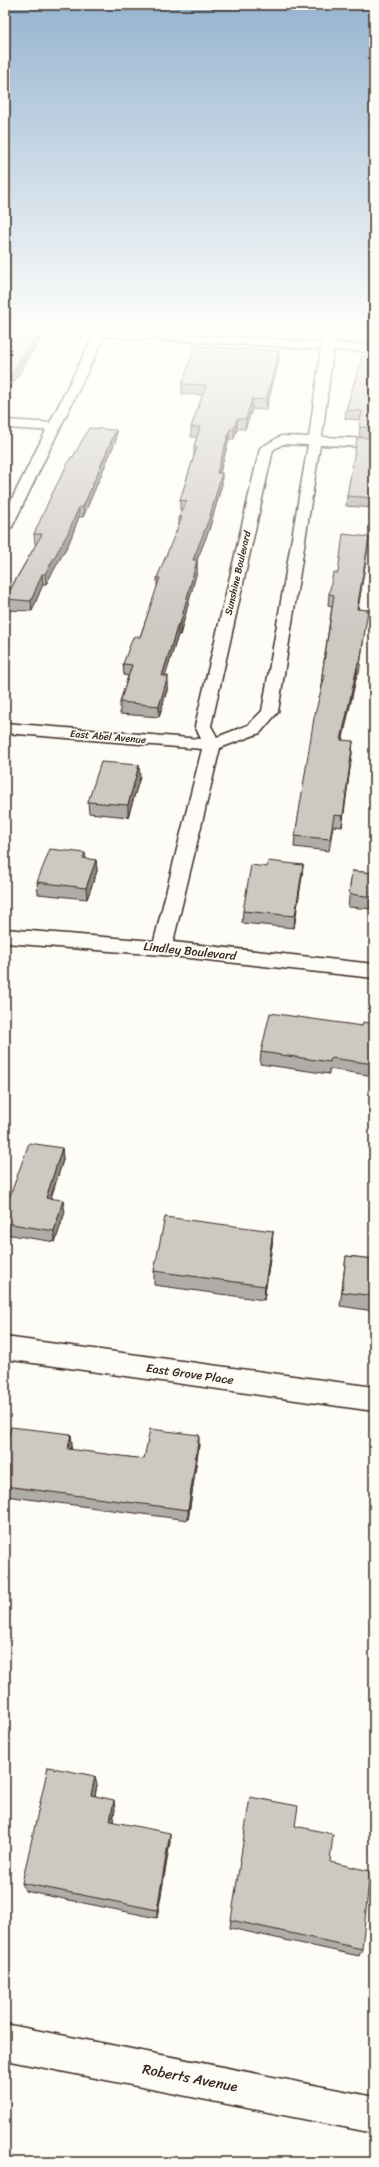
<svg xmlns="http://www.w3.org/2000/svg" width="379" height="2167" font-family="Sriracha,sans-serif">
	<rect width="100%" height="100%" fill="#fdfcf7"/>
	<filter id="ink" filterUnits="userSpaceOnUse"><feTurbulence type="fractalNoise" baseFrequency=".025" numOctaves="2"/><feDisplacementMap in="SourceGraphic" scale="8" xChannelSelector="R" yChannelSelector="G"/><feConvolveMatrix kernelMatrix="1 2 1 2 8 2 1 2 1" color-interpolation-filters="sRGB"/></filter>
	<g filter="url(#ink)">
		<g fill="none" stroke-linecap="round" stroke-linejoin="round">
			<defs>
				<g id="minor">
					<path d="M 324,327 L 336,327 L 334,343 L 374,346 L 374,352 L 333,350 L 322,437 L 374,439 L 374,447 L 320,445 L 278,712 L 260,733 L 220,748 L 173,942 L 374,964 L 374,978 L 162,955 L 5,943 L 5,929 L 154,941 L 202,749 L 5,733 L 5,723 L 201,739 L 195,726 L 260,448 L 281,436 L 309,437 L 321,349 L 100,336 L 94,333 L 100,330 L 322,342 ZM 283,444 L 308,445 L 262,711 L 248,725 L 217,737 L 211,726 L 273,450 Z"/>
					<path d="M 5,420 L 55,423 L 61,427 L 55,431 L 5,428 Z"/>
					<path d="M 5,1337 L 374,1387 L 374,1411 L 5,1359 Z"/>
					<path d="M 5,2024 L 374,2097 L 374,2133 L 5,2060 Z"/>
				</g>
				<path id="tertiary" d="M 5,327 C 19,327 100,325 106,333 L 12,527 L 5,531 L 5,513 L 93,336 L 10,330 Z"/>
			</defs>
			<!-- minor casing -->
			<use href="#minor" stroke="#3b2a1e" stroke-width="3"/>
			<!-- tertiary casing -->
			<use href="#tertiary" stroke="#3b2a1e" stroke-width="3"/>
			<!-- minor -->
			<use href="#minor" fill="#fdfcf7" fill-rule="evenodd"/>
			<!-- tertiary -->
			<use href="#tertiary" fill="#fdfcf7" fill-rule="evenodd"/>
		</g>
		<!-- wall -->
		<g fill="#b0aca7" stroke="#3b2a1e">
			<path d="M 371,327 L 374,327 L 374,343 Z"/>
			<path d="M 374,357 L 374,499 L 373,508 L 346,506 L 347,496 L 370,438 L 359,437 L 361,420 L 345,419 L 346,410 Z"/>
			<path d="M 279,360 L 266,410 L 252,409 L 245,429 L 237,429 L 234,439 L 229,439 L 220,473 L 222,484 L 209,530 L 197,560 L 197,571 L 180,635 L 178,635 L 165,676 L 168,687 L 159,717 L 120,714 L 120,702 L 128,676 L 124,675 L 123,664 L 140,637 L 157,588 L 157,578 L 179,525 L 179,517 L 182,511 L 180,510 L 180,500 L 194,456 L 194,446 L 197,437 L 191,437 L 191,427 L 203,395 L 182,394 L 182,384 Z"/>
			<path d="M 116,430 L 116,440 L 83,517 L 79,517 L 69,543 L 46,584 L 43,584 L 32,611 L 6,610 L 5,598 L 36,544 L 35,544 L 34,534 L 73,457 Z"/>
			<path d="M 369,537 L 368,548 L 358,609 L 368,610 L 366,621 L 359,674 L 357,674 L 342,740 L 352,753 L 342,827 L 333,826 L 329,851 L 294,847 L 295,836 L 322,686 L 321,686 L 322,675 L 332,606 L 328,605 L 329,594 L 338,573 Z"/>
			<path d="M 140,777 L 128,817 L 89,813 L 88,802 Z"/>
			<path d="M 85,853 L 86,859 L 96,860 L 97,871 L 87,899 L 38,894 L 37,882 Z"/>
			<path d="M 303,865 L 302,876 L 294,928 L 242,923 L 243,911 L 267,867 Z"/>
			<path d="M 352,871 L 374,873 L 374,909 L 348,907 Z"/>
			<path d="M 374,1024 L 374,1076 L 329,1069 L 329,1074 L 260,1064 L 261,1052 L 362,1026 Z"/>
			<path d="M 62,1148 L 63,1160 L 51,1198 L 65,1212 L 55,1242 L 5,1234 L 5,1210 Z"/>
			<path d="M 273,1231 L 272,1245 L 264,1300 L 154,1285 L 154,1271 Z"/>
			<path d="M 346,1256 L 374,1259 L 374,1311 L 340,1306 Z"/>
			<path d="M 71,1434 L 72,1445 L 71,1450 L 144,1459 L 199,1445 L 188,1520 L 5,1496 L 5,1450 Z"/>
			<path d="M 97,1785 L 95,1796 L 115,1809 L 113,1822 L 170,1842 L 157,1918 L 25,1891 L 22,1883 Z"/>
			<path d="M 295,1826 L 330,1862 L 362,1949 L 359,1956 L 230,1928 L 231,1920 Z"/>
		</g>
		<!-- shaded-wall -->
		<g fill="#908c88" stroke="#3b2a1e">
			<path d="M 42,327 L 44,327 L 44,334 L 5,396 L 5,385 Z"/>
			<path d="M 279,351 L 279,360 L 266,410 L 266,400 Z"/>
			<path d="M 252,399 L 252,409 L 245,429 L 246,419 Z"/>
			<path d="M 237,419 L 237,429 L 234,439 L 234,429 Z"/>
			<path d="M 230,429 L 229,439 L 217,483 L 217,473 Z"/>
			<path d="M 116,430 L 116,440 L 83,517 L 83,507 Z"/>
			<path d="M 222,473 L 222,484 L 209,530 L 193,570 L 193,560 Z"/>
			<path d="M 79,507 L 79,517 L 69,543 L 46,584 L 45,574 Z"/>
			<path d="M 369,537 L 368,548 L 356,620 L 357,609 Z"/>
			<path d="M 197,560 L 197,571 L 180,635 L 180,624 Z"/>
			<path d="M 42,574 L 43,584 L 32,611 L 31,601 Z"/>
			<path d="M 178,624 L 178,635 L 162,687 L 162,676 Z"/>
			<path d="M 358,663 L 357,674 L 340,752 L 341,740 Z"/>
			<path d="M 168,676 L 168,687 L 159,717 L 159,706 Z"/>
			<path d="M 353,741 L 352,753 L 342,827 L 343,816 Z"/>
			<path d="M 139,765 L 140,777 L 128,817 L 128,805 Z"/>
			<path d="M 96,860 L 97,871 L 87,899 L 86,888 Z"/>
			<path d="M 303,865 L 302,876 L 294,928 L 295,916 Z"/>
			<path d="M 62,1148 L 63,1160 L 47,1209 L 46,1198 Z"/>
			<path d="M 63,1200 L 65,1212 L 55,1242 L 54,1231 Z"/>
			<path d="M 273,1231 L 272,1245 L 264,1300 L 265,1286 Z"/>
			<path d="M 71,1434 L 72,1445 L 69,1459 L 68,1449 Z"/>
			<path d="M 199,1435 L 199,1445 L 188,1520 L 188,1510 Z"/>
			<path d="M 95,1776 L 97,1785 L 93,1805 L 91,1795 Z"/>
			<path d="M 114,1800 L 115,1809 L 111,1830 L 110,1821 Z"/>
			<path d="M 170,1833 L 170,1842 L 157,1918 L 157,1910 Z"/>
		</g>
		<!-- building -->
		<g fill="#cdc8c2" stroke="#3b2a1e">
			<path d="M 5,327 L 42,327 L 5,385 Z"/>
			<path d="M 195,346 L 279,351 L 266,400 L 252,399 L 246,419 L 237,419 L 234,429 L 230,429 L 217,473 L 222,473 L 209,519 L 193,560 L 197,560 L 180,624 L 178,624 L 162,676 L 168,676 L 159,706 L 120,702 L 132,665 L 123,664 L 133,637 L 140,637 L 160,578 L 157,578 L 182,517 L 179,517 L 187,501 L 180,500 L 197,447 L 194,446 L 200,427 L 191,427 L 206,385 L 182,384 Z"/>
			<path d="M 362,356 L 374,357 L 374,428 L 359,427 L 362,411 L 346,410 Z"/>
			<path d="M 89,428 L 116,430 L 83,507 L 79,507 L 68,533 L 45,574 L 42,574 L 31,601 L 5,599 L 42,534 L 34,534 L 51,496 L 71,457 L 73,457 Z"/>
			<path d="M 374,437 L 374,498 L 347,496 L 357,438 Z"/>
			<path d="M 343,534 L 369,537 L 357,609 L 368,610 L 360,663 L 358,663 L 341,740 L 353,741 L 343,816 L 334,815 L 330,839 L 295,836 L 314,718 L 325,675 L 322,675 L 334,595 L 329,594 L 333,573 L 338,573 Z"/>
			<path d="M 101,762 L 139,765 L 128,805 L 88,802 Z"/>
			<path d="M 50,849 L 85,853 L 83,858 L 96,860 L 86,888 L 37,882 Z"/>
			<path d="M 268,861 L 303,865 L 295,916 L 243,911 L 251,865 L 267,867 Z"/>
			<path d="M 352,871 L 374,873 L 374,897 L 349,894 Z"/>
			<path d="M 270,1013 L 362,1026 L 363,1022 L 374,1024 L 374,1064 L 331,1058 L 330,1062 L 261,1052 Z"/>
			<path d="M 29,1143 L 62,1148 L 46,1198 L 63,1200 L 54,1231 L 5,1223 L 5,1210 Z"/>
			<path d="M 165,1217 L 273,1231 L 265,1286 L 154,1271 Z"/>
			<path d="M 346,1256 L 374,1259 L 374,1296 L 342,1292 Z"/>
			<path d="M 11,1427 L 71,1434 L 68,1449 L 144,1459 L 150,1429 L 199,1435 L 188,1510 L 5,1486 L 5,1450 Z"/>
			<path d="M 48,1767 L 95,1776 L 91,1795 L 114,1800 L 110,1821 L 170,1833 L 157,1910 L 22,1883 Z"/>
			<path d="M 250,1797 L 298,1806 L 295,1826 L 333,1834 L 330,1862 L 370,1871 L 362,1949 L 231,1920 Z"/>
		</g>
	</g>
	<!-- sky -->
	<linearGradient id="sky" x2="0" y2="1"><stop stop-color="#96b4d0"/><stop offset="0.52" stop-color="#fefefb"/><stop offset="1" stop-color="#fefefb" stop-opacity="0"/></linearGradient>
	<rect width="379" height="631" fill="url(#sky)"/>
	<g text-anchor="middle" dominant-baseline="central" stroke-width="3.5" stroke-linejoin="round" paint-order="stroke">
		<!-- far-street labels -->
		<g font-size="10" fill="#3b2a1e" stroke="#fdfcf7">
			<text transform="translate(238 573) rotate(-77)">Sunshine Boulevard</text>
			<text transform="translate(108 737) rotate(5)">East Abel Avenue</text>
		</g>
		<!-- street labels -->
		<g font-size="12" fill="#3b2a1e" stroke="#fdfcf7">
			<text transform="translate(190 951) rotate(6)">Lindley Boulevard</text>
			<text transform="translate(190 1374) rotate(8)">East Grove Place</text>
		</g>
		<!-- near-street labels -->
		<g font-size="14" fill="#3b2a1e" stroke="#fdfcf7">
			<text transform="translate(190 2078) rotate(11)">Roberts Avenue</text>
		</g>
	</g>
	<!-- margin -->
	<rect width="379" height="2167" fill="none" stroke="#fdfcf7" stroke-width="20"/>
	<rect x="10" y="10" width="359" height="2147" fill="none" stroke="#3b2a1e" stroke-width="1.5" filter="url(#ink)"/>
</svg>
